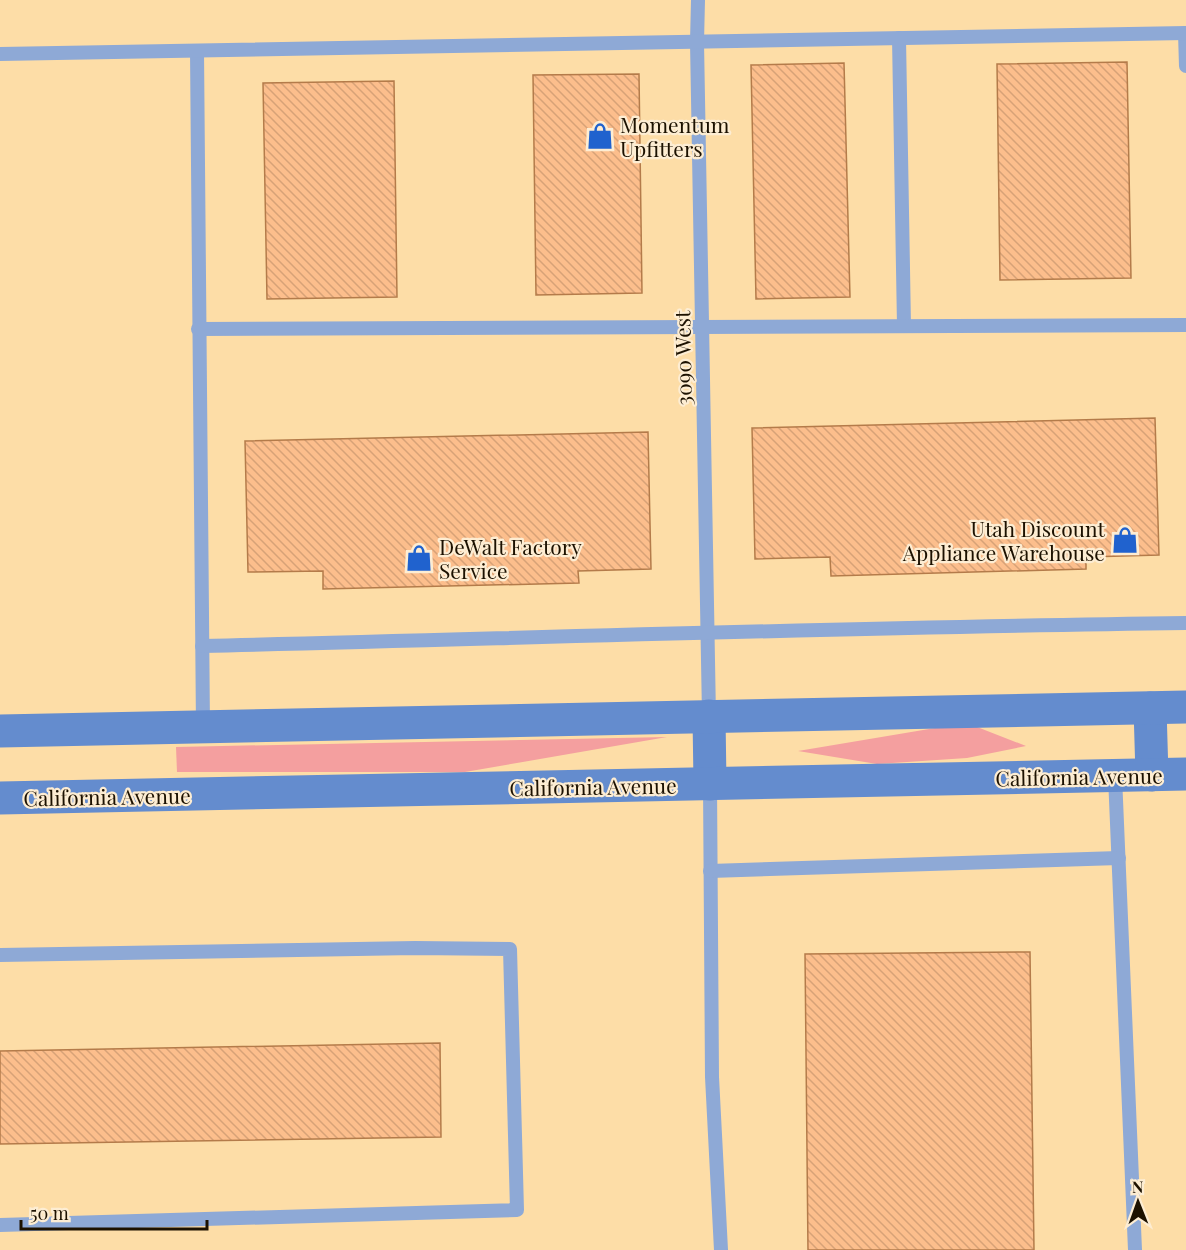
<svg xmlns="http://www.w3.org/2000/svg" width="1186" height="1250" font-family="'Playfair Display',serif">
	<defs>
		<pattern id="building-back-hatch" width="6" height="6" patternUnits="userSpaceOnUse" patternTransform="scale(1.5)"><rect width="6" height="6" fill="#fcbe8c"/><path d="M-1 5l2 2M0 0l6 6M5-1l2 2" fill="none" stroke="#d7a277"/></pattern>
	</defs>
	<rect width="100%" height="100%" fill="#fddda7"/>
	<!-- green -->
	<g fill="#f49f9f">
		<path d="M 972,725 L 1026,746 L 967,758 L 877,764 L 798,751 L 941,727 Z"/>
		<path d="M 667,737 L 465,772 L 177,772 L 176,747 Z"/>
	</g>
	<!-- building -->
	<g fill="url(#building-back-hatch)" stroke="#b47b4a" stroke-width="1.5">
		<path d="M 1127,62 L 1131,278 L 1000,280 L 997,64 Z"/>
		<path d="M 844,63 L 850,297 L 756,299 L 751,65 Z"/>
		<path d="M 639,74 L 642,293 L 536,295 L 533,75 Z"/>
		<path d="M 394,81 L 397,297 L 267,299 L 263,83 Z"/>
		<path d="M 1155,418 L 1159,555 L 1086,557 L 1086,569 L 831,576 L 830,557 L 755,559 L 752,428 Z"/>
		<path d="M 648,432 L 651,569 L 578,571 L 579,583 L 323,589 L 323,571 L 248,572 L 245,441 Z"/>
		<path d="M 1030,952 L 1034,1250 L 808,1250 L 805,954 Z"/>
		<path d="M 440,1043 L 441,1137 L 0,1144 L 0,1051 Z"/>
	</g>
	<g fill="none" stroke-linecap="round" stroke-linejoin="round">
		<!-- service -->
		<g stroke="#8ea9d6" stroke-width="14">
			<path d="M 698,0 L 697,42 L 709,716"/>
			<path d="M 1185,33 L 1186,66"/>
			<path d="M 899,38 L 904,326"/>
			<path d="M 197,51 L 203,727"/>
			<path d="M 0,54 L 1186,33"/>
			<path d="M 198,329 L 1186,325"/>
			<path d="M 202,646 C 530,638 858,627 1186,623"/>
			<path d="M 1115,776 L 1135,1250"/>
			<path d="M 710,784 L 712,1077 L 721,1250"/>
			<path d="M 710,871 L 1119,858"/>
			<path d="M 0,955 L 415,948 L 510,949 L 517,1210 L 0,1225"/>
		</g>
		<!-- secondary -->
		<g stroke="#648cce" stroke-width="33">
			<path d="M 1150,708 L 1152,775"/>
			<path d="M 709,716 L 710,784"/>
			<path d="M 0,731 L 1186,707"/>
			<path d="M 0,798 L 1186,774"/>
		</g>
	</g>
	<!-- icons -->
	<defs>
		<symbol id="shop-bare" viewBox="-9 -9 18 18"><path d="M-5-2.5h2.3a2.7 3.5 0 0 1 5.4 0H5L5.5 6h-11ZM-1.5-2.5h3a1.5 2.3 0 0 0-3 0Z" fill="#2062ce" stroke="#fdedd3" stroke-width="2.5" paint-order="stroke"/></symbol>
	</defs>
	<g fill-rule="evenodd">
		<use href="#shop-bare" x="581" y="117" width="38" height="38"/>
		<use href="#shop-bare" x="1106" y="521" width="38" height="38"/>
		<use href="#shop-bare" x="400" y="539" width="38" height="38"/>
	</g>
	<g text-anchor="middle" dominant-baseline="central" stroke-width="4.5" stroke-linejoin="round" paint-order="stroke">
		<!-- poi labels -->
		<g font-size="21" fill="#1c1100" stroke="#fdedd3" text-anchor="start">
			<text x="620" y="124">Momentum<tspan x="620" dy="24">Upfitters</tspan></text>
			<text x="1105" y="528" text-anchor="end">Utah Discount<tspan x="1105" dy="24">Appliance Warehouse</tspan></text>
			<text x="439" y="546">DeWalt Factory<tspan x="439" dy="24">Service</tspan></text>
		</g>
		<!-- street labels -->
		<g font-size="21" fill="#1c1100" stroke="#fdedd3">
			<text transform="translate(682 358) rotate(-91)">3090 West</text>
			<text transform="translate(1079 776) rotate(-1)">California Avenue</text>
			<text transform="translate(593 786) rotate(-1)">California Avenue</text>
			<text transform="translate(107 796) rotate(-1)">California Avenue</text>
		</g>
	</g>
	<!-- north arrow -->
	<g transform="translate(1138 1202) rotate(359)" stroke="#fdedd3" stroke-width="4.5" paint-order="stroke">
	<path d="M0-4.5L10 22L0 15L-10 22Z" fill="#1c1100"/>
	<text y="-9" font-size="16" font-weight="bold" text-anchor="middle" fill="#1c1100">N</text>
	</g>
	<!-- scale -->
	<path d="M21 1220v9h186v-9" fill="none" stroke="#1c1100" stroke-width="3"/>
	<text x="30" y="1220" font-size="18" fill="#1c1100" stroke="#fdedd3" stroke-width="4.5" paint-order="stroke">50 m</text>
</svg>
